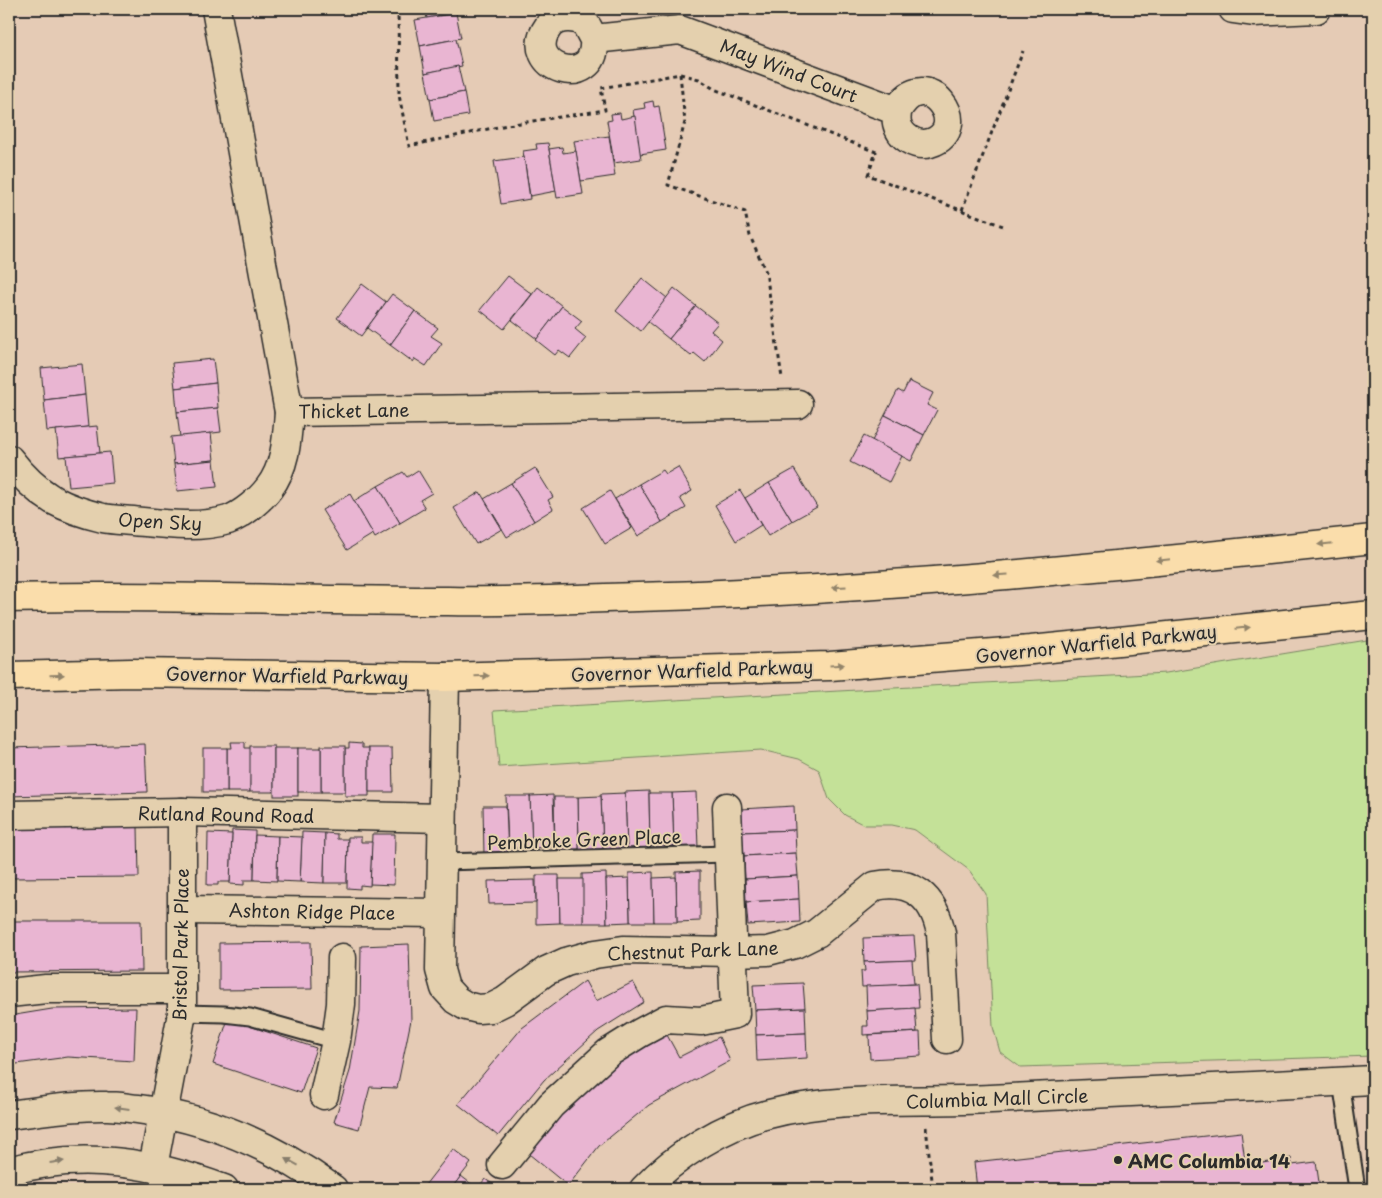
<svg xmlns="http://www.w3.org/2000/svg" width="1382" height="1198" font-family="'Playpen Sans',sans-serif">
	<rect width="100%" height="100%" fill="#e5cbb5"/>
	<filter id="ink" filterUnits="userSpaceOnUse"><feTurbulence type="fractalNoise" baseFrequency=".02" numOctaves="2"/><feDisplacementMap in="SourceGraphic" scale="10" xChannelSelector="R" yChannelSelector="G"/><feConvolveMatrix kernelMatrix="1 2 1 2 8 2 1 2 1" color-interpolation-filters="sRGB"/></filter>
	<g filter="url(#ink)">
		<!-- green -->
		<path fill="#c4e198" stroke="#788662" d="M 1373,639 L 1373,1056 L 1020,1067 L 1000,1052 L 993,1027 L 986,894 L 969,870 L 915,830 L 892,825 L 864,825 L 845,815 L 829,799 L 819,770 L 799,759 L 761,750 L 499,767 L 494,710 L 1166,673 Z"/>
		<!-- building -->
		<g fill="#e9b5d2" stroke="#2b2b2b">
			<path d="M 425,9 L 464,9 L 465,11 L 427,18 Z"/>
			<path d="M 456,13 L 461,38 L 420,46 L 415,20 Z"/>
			<path d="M 456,39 L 462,66 L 425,73 L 420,46 Z"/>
			<path d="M 458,66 L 464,92 L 430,99 L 425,73 Z"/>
			<path d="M 464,92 L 468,115 L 434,121 L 430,99 Z"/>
			<path d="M 653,101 L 654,107 L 659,106 L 666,150 L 640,154 L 633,110 L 645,108 L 644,103 Z"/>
			<path d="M 620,113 L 621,119 L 635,116 L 641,159 L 614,163 L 607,121 L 612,120 L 611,114 Z"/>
			<path d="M 609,136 L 615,176 L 581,181 L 574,141 Z"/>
			<path d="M 548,143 L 556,191 L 530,196 L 523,151 L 537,149 L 536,144 Z"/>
			<path d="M 562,147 L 563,153 L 576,151 L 583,194 L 557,198 L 549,149 Z"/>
			<path d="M 524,157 L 530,199 L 501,204 L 494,161 Z"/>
			<path d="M 508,276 L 532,294 L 504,329 L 480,310 Z"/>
			<path d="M 642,278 L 667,298 L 641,331 L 616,311 Z"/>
			<path d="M 362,284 L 386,302 L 361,336 L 337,318 Z"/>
			<path d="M 538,287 L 562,306 L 537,339 L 512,320 Z"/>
			<path d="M 674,288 L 696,306 L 669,339 L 648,322 Z"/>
			<path d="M 392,294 L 415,311 L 390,345 L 367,328 Z"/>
			<path d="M 562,306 L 582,321 L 575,329 L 586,338 L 570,358 L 559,350 L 555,355 L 536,340 Z"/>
			<path d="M 696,306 L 718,323 L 711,331 L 722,340 L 705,362 L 694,353 L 691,356 L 669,339 Z"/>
			<path d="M 415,311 L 438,328 L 431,336 L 442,343 L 426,366 L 415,359 L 413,362 L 390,345 Z"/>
			<path d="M 213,359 L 216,383 L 175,388 L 172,363 Z"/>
			<path d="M 82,364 L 85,395 L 44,400 L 41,368 Z"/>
			<path d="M 909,381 L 933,393 L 927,405 L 937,410 L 924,435 L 885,415 L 898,390 L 903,393 Z"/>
			<path d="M 216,383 L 218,408 L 177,412 L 175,388 Z"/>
			<path d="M 85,395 L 88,427 L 47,431 L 44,400 Z"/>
			<path d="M 218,408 L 221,432 L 180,437 L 177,412 Z"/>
			<path d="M 885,415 L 924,435 L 911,461 L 872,441 Z"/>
			<path d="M 97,426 L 100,453 L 59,457 L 56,430 Z"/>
			<path d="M 211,433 L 214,460 L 174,464 L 171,437 Z"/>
			<path d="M 864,436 L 902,456 L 889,482 L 850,462 Z"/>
			<path d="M 110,452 L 113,483 L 69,487 L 66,456 Z"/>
			<path d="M 214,460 L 217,487 L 177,491 L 174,464 Z"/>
			<path d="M 678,467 L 692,491 L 680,498 L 686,508 L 662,522 L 639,484 L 663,470 L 666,474 Z"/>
			<path d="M 535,468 L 553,497 L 548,500 L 553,509 L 534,521 L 511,483 Z"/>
			<path d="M 794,469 L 817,507 L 792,521 L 769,483 Z"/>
			<path d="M 418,470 L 432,493 L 420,500 L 425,508 L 400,523 L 378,486 L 403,472 L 407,477 Z"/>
			<path d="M 511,483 L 534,521 L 507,537 L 484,499 Z"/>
			<path d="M 769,483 L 792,521 L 768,536 L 745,498 Z"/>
			<path d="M 639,484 L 662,522 L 638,536 L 615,499 Z"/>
			<path d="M 378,486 L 400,523 L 375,538 L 354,501 Z"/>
			<path d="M 740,490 L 761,525 L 736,541 L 715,505 Z"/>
			<path d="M 610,491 L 632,528 L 605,544 L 583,508 Z"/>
			<path d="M 480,492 L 502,529 L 476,544 L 454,508 Z"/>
			<path d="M 350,494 L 373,534 L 347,550 L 322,510 Z"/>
			<path d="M 231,742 L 245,742 L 245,748 L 251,748 L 250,792 L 227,792 L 227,748 L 232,748 Z"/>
			<path d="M 349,743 L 362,744 L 362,748 L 369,748 L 369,796 L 345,796 L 345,748 L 349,748 Z"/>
			<path d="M 145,744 L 147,792 L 9,796 L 9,748 Z"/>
			<rect x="250" y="746" width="24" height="46"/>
			<rect x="321" y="746" width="24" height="46"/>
			<rect x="203" y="748" width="24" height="44"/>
			<rect x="274" y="748" width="24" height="48"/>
			<rect x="298" y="748" width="23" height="44"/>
			<path d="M 369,748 L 392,748 L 393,792 L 369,792 Z"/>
			<path d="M 649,791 L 650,849 L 627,850 L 625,792 Z"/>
			<path d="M 696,792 L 698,848 L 674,848 L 672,793 Z"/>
			<path d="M 625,793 L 627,848 L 603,849 L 601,794 Z"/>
			<path d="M 649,793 L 672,793 L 674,846 L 650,846 Z"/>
			<path d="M 553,795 L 555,847 L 532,848 L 530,796 Z"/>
			<path d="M 506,796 L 530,796 L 532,848 L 508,848 Z"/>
			<path d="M 601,796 L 603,850 L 579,851 L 578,797 Z"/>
			<path d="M 554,797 L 578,797 L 579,849 L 555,849 Z"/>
			<path d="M 483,806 L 506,806 L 508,854 L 484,855 Z"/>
			<path d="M 794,806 L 795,830 L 742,832 L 741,809 Z"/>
			<path d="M 138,827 L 139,877 L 9,878 L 9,828 Z"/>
			<path d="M 232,830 L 255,831 L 254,880 L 244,880 L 244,885 L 230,884 Z"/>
			<path d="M 795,830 L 796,853 L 744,856 L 742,832 Z"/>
			<path d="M 302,832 L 325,833 L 324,883 L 300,882 Z"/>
			<path d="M 208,833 L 232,834 L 230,882 L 218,882 L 218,885 L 207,885 Z"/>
			<path d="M 325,833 L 337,834 L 337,839 L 348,839 L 347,883 L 324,883 Z"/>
			<path d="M 372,834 L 395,834 L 394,885 L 370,884 Z"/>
			<path d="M 255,835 L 278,836 L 277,881 L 254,880 Z"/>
			<path d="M 278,836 L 302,837 L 300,882 L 277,881 Z"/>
			<path d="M 348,837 L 361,837 L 361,842 L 372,842 L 370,886 L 360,885 L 360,889 L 347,888 Z"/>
			<path d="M 796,853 L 798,876 L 745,879 L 744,856 Z"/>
			<path d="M 700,871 L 700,921 L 677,922 L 676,872 Z"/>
			<path d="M 653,872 L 654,922 L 630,922 L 629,873 Z"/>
			<path d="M 606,873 L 607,923 L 583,923 L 582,874 Z"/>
			<path d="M 536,875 L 559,875 L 560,923 L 536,924 Z"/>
			<path d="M 798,876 L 799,899 L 746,902 L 745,879 Z"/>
			<path d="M 676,877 L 677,922 L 654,922 L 653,878 Z"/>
			<path d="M 629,878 L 630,922 L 607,923 L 606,879 Z"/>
			<path d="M 559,879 L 583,879 L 583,923 L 560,923 Z"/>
			<path d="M 535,880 L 536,903 L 489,904 L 488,881 Z"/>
			<path d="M 799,899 L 800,922 L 748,925 L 746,902 Z"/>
			<path d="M 9,921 L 141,921 L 142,971 L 9,972 Z"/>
			<path d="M 914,936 L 916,960 L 864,962 L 863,938 Z"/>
			<path d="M 311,942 L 312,989 L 219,990 L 219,943 Z"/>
			<path d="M 409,944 L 411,1020 L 397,1088 L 370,1087 L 359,1129 L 334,1122 L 350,1071 L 360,1011 L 361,946 Z"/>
			<path d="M 912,960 L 914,984 L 862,987 L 861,971 L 865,971 L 864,962 Z"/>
			<path d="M 585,981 L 596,1001 L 633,982 L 644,1002 L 598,1031 L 544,1080 L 498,1136 L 458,1104 L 522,1028 Z"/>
			<path d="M 803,983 L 805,1008 L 755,1010 L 753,985 Z"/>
			<path d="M 917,984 L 919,1008 L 867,1011 L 866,986 Z"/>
			<path d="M 136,1008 L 134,1061 L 68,1057 L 9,1065 L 9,1016 L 52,1009 Z"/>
			<path d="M 805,1008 L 806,1033 L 756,1035 L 755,1010 Z"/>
			<path d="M 915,1008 L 917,1032 L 863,1035 L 863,1026 L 868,1026 L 867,1011 Z"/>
			<path d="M 228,1019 L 316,1048 L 301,1093 L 213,1064 Z"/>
			<path d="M 920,1032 L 921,1056 L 870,1059 L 869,1035 Z"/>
			<path d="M 806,1033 L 807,1058 L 757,1061 L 756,1035 Z"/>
			<path d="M 667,1035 L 679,1057 L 719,1037 L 730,1061 L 649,1105 L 599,1146 L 568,1186 L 529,1154 L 567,1104 L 620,1061 Z"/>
			<path d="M 1241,1132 L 1245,1161 L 1251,1160 L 1251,1165 L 1291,1158 L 1292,1165 L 1316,1162 L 1320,1189 L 977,1189 L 974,1162 Z"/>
			<path d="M 453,1149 L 471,1163 L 451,1189 L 422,1189 Z"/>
			<path d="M 461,1176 L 478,1189 L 451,1189 Z"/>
			<path d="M 485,1179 L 500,1189 L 477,1189 Z"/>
		</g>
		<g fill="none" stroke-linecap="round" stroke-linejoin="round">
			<defs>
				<g id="service">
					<path d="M 442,862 L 728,854"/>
					<path d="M 182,1013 L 224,1014 L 250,1017 L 336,1041"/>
					<path d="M 1341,1082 L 1357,1189"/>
				</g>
				<g id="minor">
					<path d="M 1233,9 L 1254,12 L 1316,9"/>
					<path d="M 594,39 C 598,93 519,68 548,27 C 556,16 577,15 586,25 C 589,29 591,35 594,39 L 680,30 L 897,111 C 897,114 896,119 897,123 C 900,137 916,147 930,143 C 975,129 925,59 897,111"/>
					<path d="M 289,412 L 798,404"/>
					<path d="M 9,459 C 22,476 35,489 53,500 C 68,508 86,514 103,518 C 113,520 123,520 133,521 C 163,524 198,529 228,520 C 242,515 260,500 269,488 C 286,466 287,438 289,412 L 216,9"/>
					<path d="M 445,677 L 440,970 L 445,988 L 456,1000 L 466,1006 L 478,1009 L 491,1008 L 505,1001 L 546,971 L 566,962 L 595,954 L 623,950 L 732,952 L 768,951 L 795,944 L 817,933 L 875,886 C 912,878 934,897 941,933 L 947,1039"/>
					<path d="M 9,815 L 182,812 L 442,818"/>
					<path d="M 183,910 L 440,913"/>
					<path d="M 9,993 L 46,989 L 182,989"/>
					<path d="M 324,1095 L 336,1041 L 341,1004 L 342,958"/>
					<path d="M 9,1115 C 41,1111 74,1105 107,1106 C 117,1106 128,1108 138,1109 C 209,1118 275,1147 333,1189"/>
					<path d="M 502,1165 L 551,1105 L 608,1053 L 640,1033 L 666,1019 L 701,1021 L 735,1014 L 727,807"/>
					<path d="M 153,1167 L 182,1013 L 182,812"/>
					<path d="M 9,1171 C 83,1150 154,1163 224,1189"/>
					<path d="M 644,1189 C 675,1156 724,1125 769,1114 C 841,1095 918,1103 991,1099 C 1119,1093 1246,1087 1373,1080"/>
				</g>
				<g id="primary">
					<path d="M 9,598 C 155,594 302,601 448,601 C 501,602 554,600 606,598 C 863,592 1118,566 1373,539"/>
					<path d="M 9,676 L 131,673 L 445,677 L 830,666 L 1031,650 L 1373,615"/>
				</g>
			</defs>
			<!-- service casing -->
			<use href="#service" stroke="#2b2b2b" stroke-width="19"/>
			<!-- minor casing -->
			<use href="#minor" stroke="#2b2b2b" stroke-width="31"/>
			<!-- primary casing -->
			<use href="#primary" stroke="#2b2b2b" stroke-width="31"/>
			<!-- path -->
			<g stroke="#2b2b2b" stroke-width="3" stroke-dasharray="4 4" stroke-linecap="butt">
				<path d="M 398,9 L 399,95 L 409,146 L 507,125 L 605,110 L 601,88 L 680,74 L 699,79 L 714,89 L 876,152 L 868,175 L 1003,226"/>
				<path d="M 680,74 L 685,122 L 668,185 L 745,212 L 750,236 L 766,272 L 782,378"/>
				<path d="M 962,210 L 1023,51"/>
				<path d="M 926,1127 L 933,1189"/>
			</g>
			<!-- service -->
			<use href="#service" stroke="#e4d0ae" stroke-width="15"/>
			<!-- minor -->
			<use href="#minor" stroke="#e4d0ae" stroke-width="28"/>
			<!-- primary -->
			<use href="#primary" stroke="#faddab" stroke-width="28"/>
		</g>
		<!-- one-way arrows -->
		<defs><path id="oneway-solid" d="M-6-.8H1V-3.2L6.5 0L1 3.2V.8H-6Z" transform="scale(1.25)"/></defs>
		<g fill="#92846b">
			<use href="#oneway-solid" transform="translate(1325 544) rotate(174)"/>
			<use href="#oneway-solid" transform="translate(1163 560) rotate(174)"/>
			<use href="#oneway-solid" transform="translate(1001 575) rotate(176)"/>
			<use href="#oneway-solid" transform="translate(839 587) rotate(176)"/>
			<use href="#oneway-solid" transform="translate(1243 628) rotate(-6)"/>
			<use href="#oneway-solid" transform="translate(837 665) rotate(-4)"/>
			<use href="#oneway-solid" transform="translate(57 675) rotate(-1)"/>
			<use href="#oneway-solid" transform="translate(482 676) rotate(-1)"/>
		</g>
		<g fill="#887e6c">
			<use href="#oneway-solid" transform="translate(122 1108) rotate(-173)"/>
			<use href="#oneway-solid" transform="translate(57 1162) rotate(-7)"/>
			<use href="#oneway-solid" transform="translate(292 1162) rotate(-151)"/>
		</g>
	</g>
	<!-- markers -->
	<circle fill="#2b2b2b" stroke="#e4d0ae" stroke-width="2" cx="1118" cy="1160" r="5"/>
	<g text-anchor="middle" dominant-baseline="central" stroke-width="4" stroke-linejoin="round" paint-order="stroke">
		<!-- street labels -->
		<g font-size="18" fill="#2b2b2b" stroke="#e4d0ae">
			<text transform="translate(789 70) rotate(21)">May Wind Court</text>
			<text transform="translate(354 410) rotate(-1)">Thicket Lane</text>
			<text transform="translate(160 521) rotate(3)">Open Sky</text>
			<text transform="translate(1096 643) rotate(-6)">Governor Warfield Parkway</text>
			<text transform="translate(692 670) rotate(-2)">Governor Warfield Parkway</text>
			<text transform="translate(287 675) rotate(1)">Governor Warfield Parkway</text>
			<text transform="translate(226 814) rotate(1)">Rutland Round Road</text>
			<text transform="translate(584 839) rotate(-2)">Pembroke Green Place</text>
			<text transform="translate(312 911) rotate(1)">Ashton Ridge Place</text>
			<text transform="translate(180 945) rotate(-89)">Bristol Park Place</text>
			<text transform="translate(693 950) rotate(-2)">Chestnut Park Lane</text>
			<text transform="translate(997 1098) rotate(-2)">Columbia Mall Circle</text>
		</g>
		<!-- poi labels -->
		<g font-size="18" font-weight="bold" fill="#2b2b2b" stroke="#e4d0ae" text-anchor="start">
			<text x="1128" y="1160">AMC Columbia 14</text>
		</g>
	</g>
	<!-- margin -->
	<rect width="1382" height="1198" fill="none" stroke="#e4d0ae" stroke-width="30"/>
	<rect x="15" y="15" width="1352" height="1168" fill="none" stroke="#2b2b2b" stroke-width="2" filter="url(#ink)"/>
</svg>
